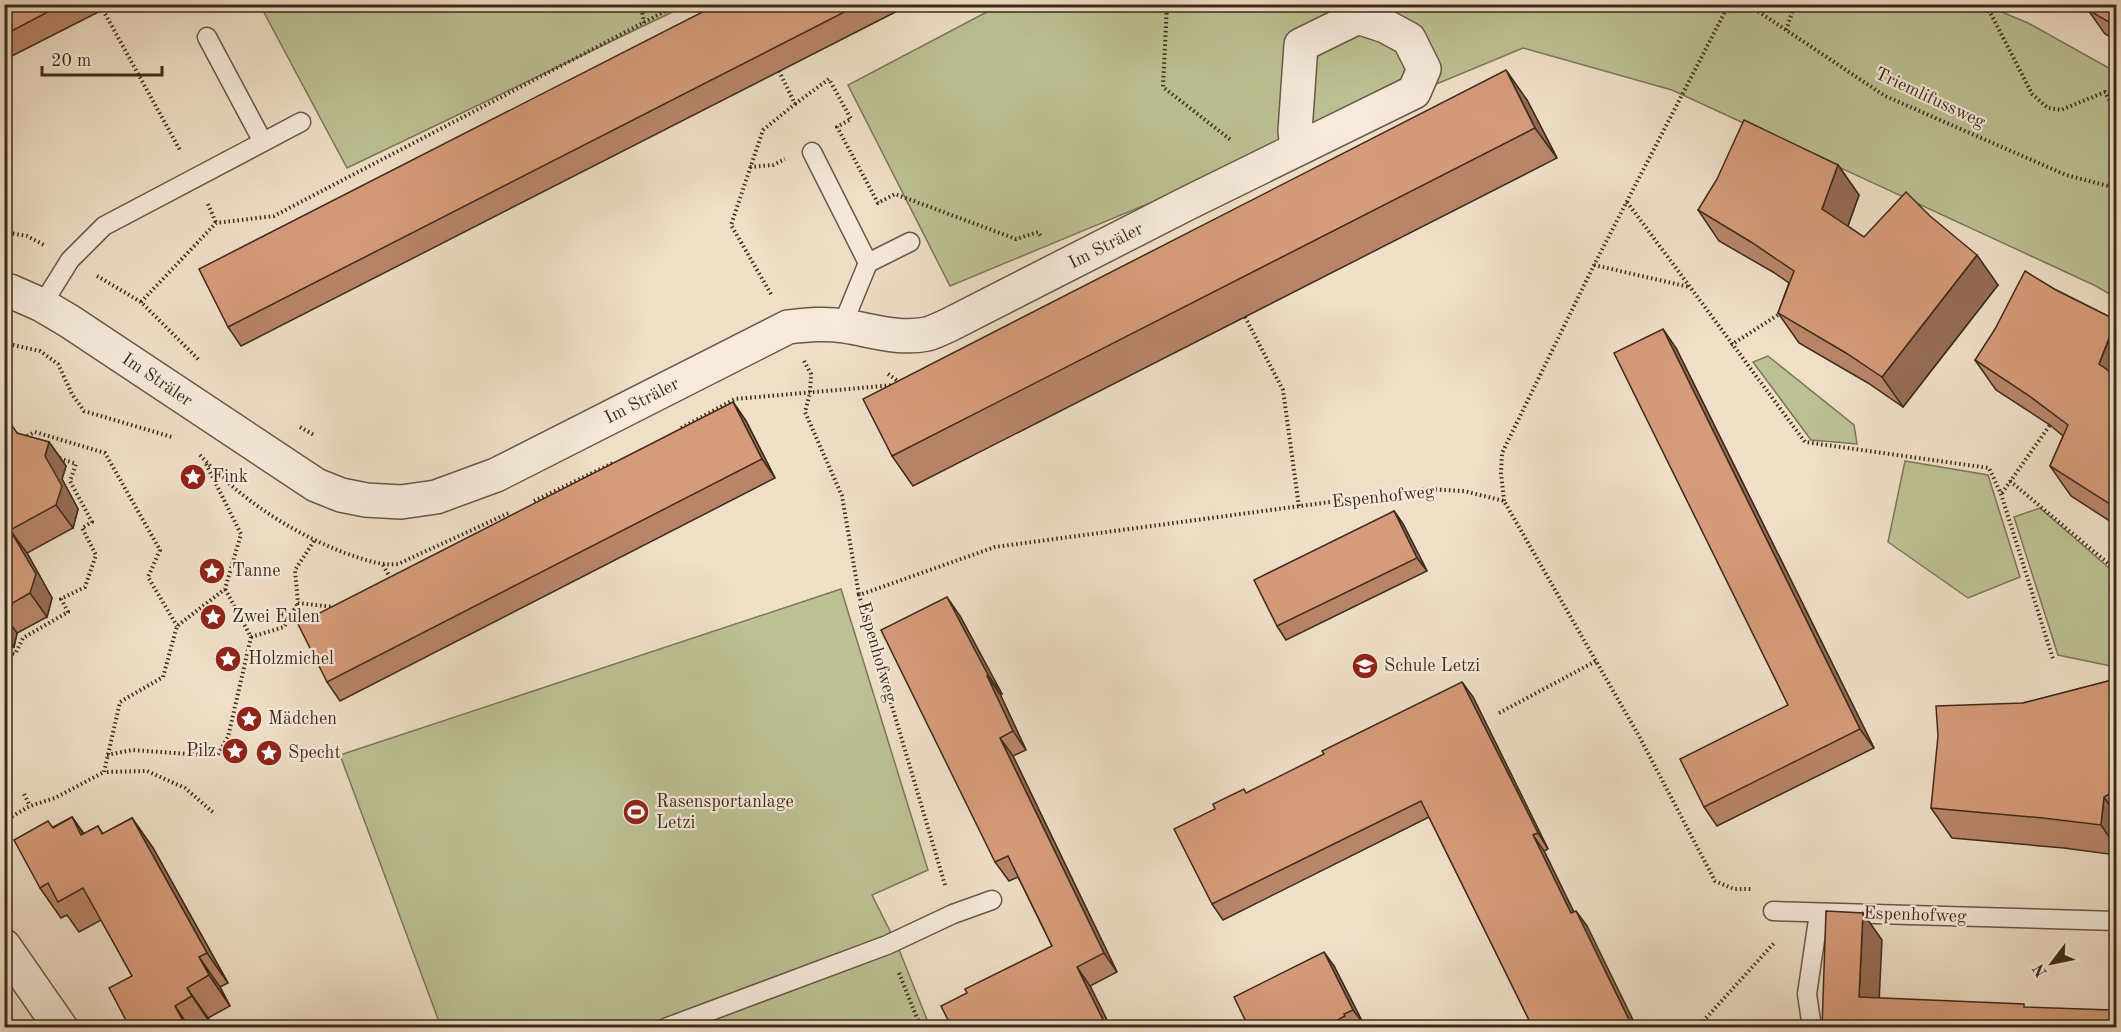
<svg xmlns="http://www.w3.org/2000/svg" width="2121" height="1032" font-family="'Old Standard TT',serif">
	<rect width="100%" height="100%" fill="#efdfc7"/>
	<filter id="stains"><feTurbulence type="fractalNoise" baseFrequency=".00333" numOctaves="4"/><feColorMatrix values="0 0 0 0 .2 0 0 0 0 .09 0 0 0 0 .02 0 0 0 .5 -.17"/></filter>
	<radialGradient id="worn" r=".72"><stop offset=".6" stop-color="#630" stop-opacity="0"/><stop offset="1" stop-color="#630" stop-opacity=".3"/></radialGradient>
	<!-- green -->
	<g fill="#bcc193" stroke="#7d7657" stroke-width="1.5">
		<path d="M 260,5 L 687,5 L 347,168 Z"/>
		<path d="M 1000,5 L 1985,5 L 2028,23 L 2116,72 L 2116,298 L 2096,286 L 1672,90 L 1523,48 L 950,286 L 848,85 Z"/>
		<path d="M 1768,356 L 1854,425 L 1857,444 L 1811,440 L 1753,362 Z"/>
		<path d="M 1905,461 L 1988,475 L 2020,577 L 1968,598 L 1888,542 Z"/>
		<path d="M 2040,508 L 2116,574 L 2116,667 L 2058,655 L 2014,517 Z"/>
		<path d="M 841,589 L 928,870 L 872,895 L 898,947 L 930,1027 L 441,1027 L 340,755 Z"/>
	</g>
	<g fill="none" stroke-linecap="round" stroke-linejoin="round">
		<defs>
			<g id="lane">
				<path d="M 207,37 L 263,142"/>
				<path d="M 812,152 L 868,263"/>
				<path d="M 42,305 L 70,260 L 104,226 L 301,122"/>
				<path d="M 842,326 L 868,263 L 910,242"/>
				<path d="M 1773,911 L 2116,921"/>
				<path d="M 665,1028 L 887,945 L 953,914 L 992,900"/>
				<path d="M 1812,1028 L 1807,994 L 1819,913"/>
			</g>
			<g id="street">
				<path d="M 4,291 L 10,291 L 42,305 L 69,321 L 316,485 L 341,495 L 366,500 L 401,502 L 436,497 L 496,475 L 788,327 C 807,325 825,323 844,326 C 871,330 899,340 927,334 C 935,332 942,328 949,325 L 1186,204 L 1414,92 L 1424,69 L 1409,39 L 1385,26 L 1358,17 L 1301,45 L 1295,131 L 1297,149"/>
				<path d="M 4,946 L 61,1028"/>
			</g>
		</defs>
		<!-- lane casing -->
		<use href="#lane" stroke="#6a5746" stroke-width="21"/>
		<!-- street casing -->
		<use href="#street" stroke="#6a5746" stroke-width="36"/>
		<!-- path -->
		<g stroke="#3e2a1b" stroke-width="4" stroke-dasharray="1.5 3" stroke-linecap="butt">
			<path d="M 641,4 L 644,23"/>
			<path d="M 1167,4 L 1163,87 L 1232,141"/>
			<path d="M 1747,4 L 1885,96 L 2066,175 L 2116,188"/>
			<path d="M 1971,4 L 1990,12 L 2032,94 L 2048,108 L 2061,110 L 2105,92 L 2116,112"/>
			<path d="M 103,10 L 181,152"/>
			<path d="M 1786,30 L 1795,4"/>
			<path d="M 795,104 L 829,79 L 851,119 L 837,127 L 878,203 L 895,194 L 1016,239 L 1038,232 L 1042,238"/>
			<path d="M 750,167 L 773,165 L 785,159"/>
			<path d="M 1627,202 L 1805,442 L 1989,468 L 2001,494 L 2053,659"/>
			<path d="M 208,204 L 216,223"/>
			<path d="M 4,232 L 27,236 L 46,246"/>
			<path d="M 1594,265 L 1689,287"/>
			<path d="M 97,276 L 141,302 L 199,360"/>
			<path d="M 771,294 L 731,225 L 763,130 L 795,104 L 779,71"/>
			<path d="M 141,302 L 216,223 L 274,216 L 679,4"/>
			<path d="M 1245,317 L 1283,390 L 1299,507"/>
			<path d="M 4,343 L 40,351 L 58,364 L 72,394 L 84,411 L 172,437"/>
			<path d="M 1731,345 L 1781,313"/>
			<path d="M 804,361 L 811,374 L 810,393 L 805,412 L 842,496 L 859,595"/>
			<path d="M 888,374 L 902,384"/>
			<path d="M 300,427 L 314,435"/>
			<path d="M 681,428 L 735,399 L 894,385"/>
			<path d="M 23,438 L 35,432 L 105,453 L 160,550 L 148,577 L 177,626"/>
			<path d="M 200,455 C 239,498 290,532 345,553 C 363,559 379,566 398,564 L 511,512"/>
			<path d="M 206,464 L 241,534 L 225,589 L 177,626 L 163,677 L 120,702 L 104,772 L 147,771 L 185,788 L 215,814"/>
			<path d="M 2010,481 L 2116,570"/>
			<path d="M 2002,493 L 2050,425"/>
			<path d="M 534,501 L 613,463"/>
			<path d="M 1504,501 L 1501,473 L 1502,453 L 1594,265 L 1729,4"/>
			<path d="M 314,541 L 295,570 L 298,603 L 334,607"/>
			<path d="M 383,565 L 392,581"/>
			<path d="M 251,637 L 284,627 L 298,603"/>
			<path d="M 4,652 L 15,654 L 23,638 L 68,612 L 61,599 L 85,587 L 96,555 L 82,528 L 92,522 L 70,481 L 76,464 L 56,457"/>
			<path d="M 1499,713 L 1596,661"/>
			<path d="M 107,755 L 132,750 L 217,756 L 228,737 L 251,637 L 225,589"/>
			<path d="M 24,794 L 30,806"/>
			<path d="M 4,821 L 30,806 L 55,798 L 104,772"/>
			<path d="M 945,885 L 859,595 L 995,547 L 1427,489 L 1464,491 L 1504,501 L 1639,736 L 1715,881 L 1734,889 L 1751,889"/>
			<path d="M 899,973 L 921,1028"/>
			<path d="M 1697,1028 L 1775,942"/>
		</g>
		<!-- lane -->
		<use href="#lane" stroke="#f5eadb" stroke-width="18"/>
		<!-- street -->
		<use href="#street" stroke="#f5eadb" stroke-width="33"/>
	</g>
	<!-- wall -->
	<g fill="#b88569" stroke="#3e2a1b" stroke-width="1.5">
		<path d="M 4,4 L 114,4 L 4,60 Z"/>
		<path d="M 718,4 L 911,4 L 241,346 L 228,327 Z"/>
		<path d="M 2116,4 L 2116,40 L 2105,34 L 2088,10 Z"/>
		<path d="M 1527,100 L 1557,158 L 913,486 L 892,456 Z"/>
		<path d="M 1838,165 L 1859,195 L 1848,226 L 1864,237 L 1998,285 L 1903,407 L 1868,383 L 1799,343 L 1778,313 L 1789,283 L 1773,272 L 1719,241 L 1698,210 Z"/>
		<path d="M 2056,290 L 2116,320 L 2116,525 L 2071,496 L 2050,466 L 2063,436 L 2050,425 L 1996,390 L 1975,360 Z"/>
		<path d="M 1676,348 L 1874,748 L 1717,826 L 1704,807 L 1788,705 Z"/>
		<path d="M 733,402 L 746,421 L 775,478 L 340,701 L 327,682 Z"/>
		<path d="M 4,423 L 19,434 L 49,442 L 66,466 L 62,479 L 78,509 L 73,528 L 27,553 L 52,598 L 47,617 L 17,633 L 14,647 L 4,645 Z"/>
		<path d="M 1394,511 L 1403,524 L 1427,571 L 1286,640 L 1277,626 Z"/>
		<path d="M 960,616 L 1002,694 L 1000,694 L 1026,750 L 1013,756 L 1117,972 L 1090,986 L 1111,1028 L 952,1028 L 967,993 L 1052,946 L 1018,877 L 1009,881 L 995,862 Z"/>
		<path d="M 2116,679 L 2116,855 L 2064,848 L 1952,838 L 1931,808 L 2023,703 Z"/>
		<path d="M 1473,697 L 1548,849 L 1544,851 L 1574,912 L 1587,926 L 1530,1022 L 1429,817 L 1223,920 L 1212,904 L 1215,809 L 1247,793 Z"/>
		<path d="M 72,817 L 84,834 L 98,826 L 103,834 L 132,818 L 153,848 L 228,983 L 220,987 L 230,1006 L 208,1018 L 213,1027 L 211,1028 L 130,1028 L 132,976 L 101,920 L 79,932 L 67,915 L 61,918 L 40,888 L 53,827 Z"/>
		<path d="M 1334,966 L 1363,1023 L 1354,1028 L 1249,1028 Z"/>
	</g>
	<!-- shaded-wall -->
	<g fill="#966c55" stroke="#3e2a1b" stroke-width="1.5">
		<path d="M 1506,70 L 1527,100 L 1557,158 L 1535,128 Z"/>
		<path d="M 1838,165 L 1859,195 L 1843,239 L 1822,209 Z"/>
		<path d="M 1977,255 L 1998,285 L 1903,407 L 1882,377 Z"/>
		<path d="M 2116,322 L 2116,389 L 2099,364 Z"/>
		<path d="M 1663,329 L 1676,348 L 1874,748 L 1860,729 Z"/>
		<path d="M 733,402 L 746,421 L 775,478 L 762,459 Z"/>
		<path d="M 49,442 L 66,466 L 62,479 L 78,509 L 73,528 L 56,505 L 45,456 Z"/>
		<path d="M 1394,511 L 1403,524 L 1427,571 L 1417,558 Z"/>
		<path d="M 10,530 L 27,553 L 52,598 L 47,617 L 30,593 Z"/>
		<path d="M 947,597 L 960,616 L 1002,694 L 988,675 Z"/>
		<path d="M 4,615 L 17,633 L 14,647 L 4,634 Z"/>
		<path d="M 987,676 L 1000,694 L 1026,750 L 1013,731 Z"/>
		<path d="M 1462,682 L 1473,697 L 1548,849 L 1538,833 Z"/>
		<path d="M 1000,738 L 1013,756 L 1117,972 L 1104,953 Z"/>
		<path d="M 2104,797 L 2116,815 L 2116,847 L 2101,825 Z"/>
		<path d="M 72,817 L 93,847 L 81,835 Z"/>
		<path d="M 132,818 L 153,848 L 228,983 L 207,953 Z"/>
		<path d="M 1533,835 L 1544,851 L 1582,929 L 1571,913 Z"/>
		<path d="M 1576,911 L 1587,926 L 1637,1028 L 1633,1028 Z"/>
		<path d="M 1863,913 L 1882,940 L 1878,1024 L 1859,997 Z"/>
		<path d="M 1324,952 L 1334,966 L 1363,1023 L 1353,1010 Z"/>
		<path d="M 199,957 L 220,987 L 230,1006 L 209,975 Z"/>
		<path d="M 1077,967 L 1090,986 L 1111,1028 L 1107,1028 Z"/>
		<path d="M 187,988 L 208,1018 L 213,1027 L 192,996 Z"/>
		<path d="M 175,1006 L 190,1028 L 188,1028 Z"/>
		<path d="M 2111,1010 L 2116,1019 L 2116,1028 L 2110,1028 Z"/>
	</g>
	<!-- building -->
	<g fill="#d69b7a" stroke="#3e2a1b" stroke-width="1.5">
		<path d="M 4,4 L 63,4 L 4,35 Z"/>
		<path d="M 718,4 L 860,4 L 228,327 L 199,269 Z"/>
		<path d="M 2086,4 L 2116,4 L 2116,26 L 2088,10 Z"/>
		<path d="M 1506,70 L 1535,128 L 892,456 L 863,399 Z"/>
		<path d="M 1744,120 L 1838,165 L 1822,209 L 1864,237 L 1906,192 L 1930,216 L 1977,255 L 1882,377 L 1846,353 L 1778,313 L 1794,271 L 1751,242 L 1698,210 L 1717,179 Z"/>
		<path d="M 2025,271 L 2056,290 L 2116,320 L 2099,364 L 2116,376 L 2116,508 L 2050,466 L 2068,425 L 2028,395 L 1975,360 L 1995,329 Z"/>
		<path d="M 1663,329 L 1860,729 L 1704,807 L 1680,759 L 1788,705 L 1614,353 Z"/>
		<path d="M 733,402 L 762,459 L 327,682 L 298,624 Z"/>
		<path d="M 9,421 L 17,433 L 49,442 L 45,456 L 62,486 L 56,505 L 10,530 L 36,574 L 30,593 L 4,608 L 4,424 Z"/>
		<path d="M 1394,511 L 1417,558 L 1277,626 L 1254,580 Z"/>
		<path d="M 947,597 L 988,675 L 987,676 L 1013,731 L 1000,738 L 1104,953 L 1077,967 L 1107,1028 L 952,1028 L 941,1006 L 967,993 L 965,989 L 1052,946 L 1008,856 L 995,862 L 881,630 Z"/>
		<path d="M 2116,679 L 2116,790 L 2104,797 L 2101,825 L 2043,818 L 1931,808 L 1938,736 L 1936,706 L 2023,703 Z"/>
		<path d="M 1462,682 L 1538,833 L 1533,835 L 1571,913 L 1576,911 L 1633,1028 L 1518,1028 L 1530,1022 L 1421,801 L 1212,904 L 1174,829 L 1215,809 L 1213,804 L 1244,789 L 1246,793 L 1324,754 L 1322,751 Z"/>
		<path d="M 72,817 L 81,835 L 98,826 L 102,834 L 132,818 L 207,953 L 199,957 L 209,975 L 187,988 L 192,996 L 175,1006 L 182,1019 L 166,1028 L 130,1028 L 109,988 L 132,976 L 83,888 L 58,902 L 48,883 L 40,888 L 14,840 L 48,821 L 53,828 Z"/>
		<path d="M 1826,911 L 1863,913 L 1859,997 L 2024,1004 L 2024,1007 L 2111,1010 L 2110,1028 L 1822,1028 Z"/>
		<path d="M 1324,952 L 1353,1010 L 1344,1014 L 1345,1016 L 1322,1028 L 1249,1028 L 1234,997 Z"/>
	</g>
	<!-- icons -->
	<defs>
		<symbol id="sight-disc" viewBox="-11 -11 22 22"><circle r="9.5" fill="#8f2418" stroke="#f5eadb"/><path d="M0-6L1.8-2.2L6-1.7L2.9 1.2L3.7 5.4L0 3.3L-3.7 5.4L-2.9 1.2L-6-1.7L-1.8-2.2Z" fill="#fff"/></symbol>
		<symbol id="school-disc" viewBox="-11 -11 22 22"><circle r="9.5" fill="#8f2418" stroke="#f5eadb"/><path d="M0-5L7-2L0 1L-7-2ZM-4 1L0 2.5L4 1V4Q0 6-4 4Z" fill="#fff"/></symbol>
		<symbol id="stadium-disc" viewBox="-11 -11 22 22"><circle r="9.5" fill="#8f2418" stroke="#f5eadb"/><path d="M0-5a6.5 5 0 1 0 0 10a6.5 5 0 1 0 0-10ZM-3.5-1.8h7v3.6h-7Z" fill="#fff"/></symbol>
	</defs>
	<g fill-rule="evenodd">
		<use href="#sight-disc" x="178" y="462" width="30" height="30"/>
		<use href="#sight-disc" x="197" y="556" width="30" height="30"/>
		<use href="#sight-disc" x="198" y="602" width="30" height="30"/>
		<use href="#sight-disc" x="213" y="644" width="30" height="30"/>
		<use href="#school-disc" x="1350" y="651" width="30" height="30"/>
		<use href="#sight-disc" x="234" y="704" width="30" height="30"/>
		<use href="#sight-disc" x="220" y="736" width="30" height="30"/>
		<use href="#sight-disc" x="254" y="738" width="30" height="30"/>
		<use href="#stadium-disc" x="621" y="797" width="30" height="30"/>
	</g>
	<g text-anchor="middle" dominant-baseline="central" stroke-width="4.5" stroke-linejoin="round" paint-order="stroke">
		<!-- street labels -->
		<g font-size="18" fill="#3e2a1b" stroke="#f5eadb">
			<text transform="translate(1930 98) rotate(25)">Triemlifussweg</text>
			<text transform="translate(1106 246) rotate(-27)">Im Sträler</text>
			<text transform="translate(157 380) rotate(34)">Im Sträler</text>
			<text transform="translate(642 401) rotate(-27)">Im Sträler</text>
			<text transform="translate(1383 497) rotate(-6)">Espenhofweg</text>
			<text transform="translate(877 652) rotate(74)">Espenhofweg</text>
			<text transform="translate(1915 915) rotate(2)">Espenhofweg</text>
		</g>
		<!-- poi labels -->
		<g font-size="18" fill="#3e2a1b" stroke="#f5eadb" text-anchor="start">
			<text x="212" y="477">Fink</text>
			<text x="232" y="571">Tanne</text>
			<text x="232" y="617">Zwei Eulen</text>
			<text x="248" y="659">Holzmichel</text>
			<text x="1384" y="666">Schule Letzi</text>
			<text x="268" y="719">Mädchen</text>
			<text x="216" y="751" text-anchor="end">Pilz</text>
			<text x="288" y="753">Specht</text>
			<text x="656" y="802">Rasensportanlage<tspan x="656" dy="21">Letzi</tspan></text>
		</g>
	</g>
	<!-- margin -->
	<rect width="2121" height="1032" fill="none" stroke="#efdfc7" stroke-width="24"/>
	<rect x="6" y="6" width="2109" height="1020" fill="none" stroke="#3e2a1b" stroke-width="3"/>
	<rect x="12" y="12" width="2097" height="1008" fill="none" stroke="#3e2a1b" stroke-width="1.5"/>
	<!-- north arrow -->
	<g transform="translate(2052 963) rotate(238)" stroke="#f5eadb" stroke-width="4.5" paint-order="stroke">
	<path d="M0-4.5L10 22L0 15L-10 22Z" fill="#3e2a1b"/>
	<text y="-9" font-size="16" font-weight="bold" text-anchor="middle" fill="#3e2a1b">N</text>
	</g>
	<!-- scale -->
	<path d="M42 66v9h120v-9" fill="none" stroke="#3e2a1b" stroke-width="3"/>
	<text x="51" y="66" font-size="18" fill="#3e2a1b" stroke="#f5eadb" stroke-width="4.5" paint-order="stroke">20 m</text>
	<rect width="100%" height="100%" filter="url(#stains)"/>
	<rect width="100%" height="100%" fill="url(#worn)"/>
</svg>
